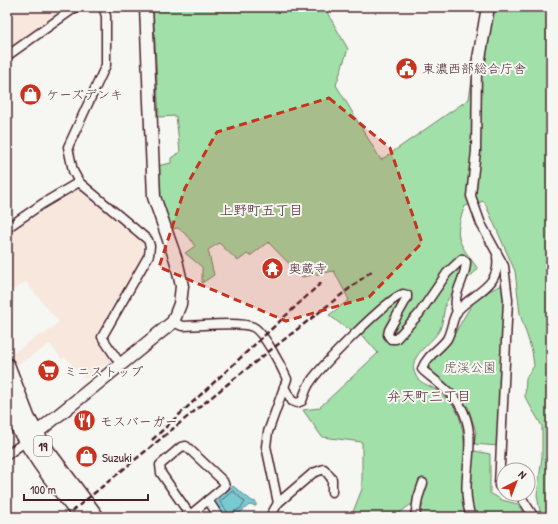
<svg xmlns="http://www.w3.org/2000/svg" width="558" height="524" font-family="'Patrick Hand','Klee One',sans-serif">
	<rect width="100%" height="100%" fill="#f6f6f2"/>
	<filter id="ink" filterUnits="userSpaceOnUse"><feTurbulence type="fractalNoise" baseFrequency=".025" numOctaves="2"/><feDisplacementMap in="SourceGraphic" scale="8" xChannelSelector="R" yChannelSelector="G"/><feConvolveMatrix kernelMatrix="1 2 1 2 8 2 1 2 1" color-interpolation-filters="sRGB"/></filter>
	<g filter="url(#ink)">
		<!-- built -->
		<g fill="#f7e7dd">
			<path d="M 7,7 L 72,7 L 7,53 Z"/>
			<path d="M 79,188 L 142,241 L 143,256 L 96,335 L 113,359 L 85,379 L 65,357 L 62,359 L 50,344 L 17,365 L 12,354 L 41,334 L 43,336 L 59,322 L 26,282 L 7,293 L 7,234 Z"/>
		</g>
		<!-- green -->
		<g fill="#a1e0a8" stroke="#76806a">
			<path d="M 153,7 L 324,7 L 348,49 L 336,85 L 381,160 L 469,99 L 483,7 L 551,7 L 551,517 L 541,517 L 537,495 L 542,457 L 542,426 L 525,397 L 526,378 L 534,366 L 532,351 L 520,314 L 515,271 L 484,201 L 465,206 C 452,239 459,242 478,269 C 469,278 455,288 448,299 C 443,308 444,320 440,329 C 433,344 405,356 416,376 C 418,382 428,385 433,388 C 461,407 461,418 465,449 L 490,454 L 490,493 L 502,500 L 518,504 L 525,517 L 417,517 L 423,505 L 410,505 L 394,517 L 351,517 L 362,489 L 362,442 L 322,437 L 303,410 L 319,408 L 378,353 L 365,338 L 343,326 L 329,315 L 349,300 L 334,271 L 302,277 L 268,242 L 250,256 L 247,254 L 238,261 L 219,243 L 208,250 L 214,275 L 202,283 L 202,267 L 185,253 L 195,246 L 189,237 L 178,228 L 170,229 L 159,194 L 157,166 L 171,163 L 171,158 L 180,152 L 176,116 L 159,117 Z"/>
			<path d="M 500,286 L 505,286 L 498,446 L 474,444 L 476,432 L 468,407 L 429,370 C 428,359 439,355 446,347 C 457,333 463,316 474,302 C 481,294 491,290 500,286 Z"/>
		</g>
		<!-- water -->
		<path fill="#78c9d1" stroke="#66858f" d="M 233,486 L 252,501 L 256,502 L 256,506 L 249,505 C 243,511 233,519 224,516 L 213,501 Z"/>
		<g fill="none" stroke-linecap="round" stroke-linejoin="round">
			<!-- shore -->
			<path stroke="#5c636d" stroke-width="1" d="M 233,491 L 245,502 L 241,508 L 229,514 L 220,502 Z"/>
			<defs>
				<g id="street">
					<path d="M 103,7 L 106,16 L 106,65 L 68,147 L 73,171 L 79,182 L 148,240 L 150,246 L 149,255 L 102,337 L 121,365"/>
					<path d="M 7,56 L 76,7"/>
					<path d="M 477,70 L 476,151 L 471,196 L 481,224 L 504,266 L 508,300 L 499,486 L 504,490"/>
					<path d="M 7,228 L 42,204 L 79,182"/>
					<path d="M 173,322 L 182,326 C 198,326 240,321 253,327 C 264,332 282,368 287,379 L 268,432 L 266,446 L 278,503 L 270,517"/>
					<path d="M 284,387 L 292,401 L 297,403 L 302,401 C 304,395 306,389 309,384 C 319,368 387,299 403,294 L 407,295 L 407,298 L 389,330 L 388,335 L 391,339 L 396,339 L 419,314 L 447,273 L 462,259 L 466,262 C 466,280 451,294 457,312"/>
					<path d="M 7,455 L 26,441"/>
					<path d="M 519,494 L 534,517"/>
					<path d="M 208,500 L 219,517"/>
					<path d="M 278,503 L 313,473 L 324,469 L 332,479 L 332,492"/>
					<path d="M 188,517 L 190,515 L 225,486 L 223,481 L 186,446 L 181,447 L 160,465 L 161,473 L 190,515"/>
					<path d="M 415,517 L 418,498 L 423,483"/>
					<path d="M 471,517 C 457,478 482,442 460,405 C 453,395 441,385 431,377 C 428,374 425,373 422,369 C 427,355 439,350 447,339 C 452,330 452,318 458,310 C 475,292 501,286 497,257"/>
				</g>
				<g id="secondary">
					<path d="M 477,70 L 488,7"/>
					<path d="M 29,439 L 173,322 L 180,304 L 182,286 L 176,260 L 154,197 L 146,7"/>
				</g>
				<g id="highway">
					<path d="M 7,366 L 27,418 L 45,449 L 96,517"/>
					<path d="M 7,402 C 24,445 53,481 82,517"/>
				</g>
			</defs>
			<!-- street casing -->
			<use href="#street" stroke="#4a1f2b" stroke-width="11"/>
			<!-- secondary casing -->
			<use href="#secondary" stroke="#4a1f2b" stroke-width="15"/>
			<!-- highway casing -->
			<use href="#highway" stroke="#4a1f2b" stroke-width="18"/>
			<!-- street -->
			<use href="#street" stroke="#f6f6f2" stroke-width="8"/>
			<!-- secondary -->
			<use href="#secondary" stroke="#f6f6f2" stroke-width="12"/>
			<!-- highway -->
			<use href="#highway" stroke="#f6f6f2" stroke-width="15"/>
			<!-- rail -->
			<g stroke="#4a1f2b" stroke-width="2.5" stroke-dasharray="6 3" stroke-linecap="butt">
				<path d="M 152,440 L 322,282"/>
				<path d="M 65,517 L 235,378 L 373,270"/>
			</g>
		</g>
	</g>
	<!-- marked area -->
	<path fill="#c8321e" fill-opacity="0.2" stroke="#c8321e" stroke-width="3" stroke-dasharray="8 5" stroke-linejoin="round" d="M 329,98 L 390,148 L 422,243 L 369,297 L 286,321 L 159,267 L 185,188 L 217,132 Z"/>
	<!-- icons -->
	<defs>
		<symbol id="civic-disc" viewBox="-11 -11 22 22"><circle r="9.5" fill="#c8321e" stroke="#f6f6f2"/><path d="M-.6-6.5H3V-4.5H.6V-3L4-1V1h2V6H-6V1h2V-1L-.6-3ZM-1.2 2.5V6h2.4V2.5Z" fill="#fff"/></symbol>
		<symbol id="shop-disc" viewBox="-11 -11 22 22"><circle r="9.5" fill="#c8321e" stroke="#f6f6f2"/><path d="M-5-2.5h2.3a2.7 3.5 0 0 1 5.4 0H5L5.5 6h-11ZM-1.5-2.5h3a1.5 2.3 0 0 0-3 0Z" fill="#fff"/></symbol>
		<symbol id="temple-disc" viewBox="-11 -11 22 22"><circle r="9.5" fill="#c8321e" stroke="#f6f6f2"/><path d="M0-6L5-2H3V0L6.5 2.5H4V6H1.5V3h-3V6H-4V2.5H-6.5L-3 0V-2H-5Z" fill="#fff"/></symbol>
		<symbol id="supermarket-disc" viewBox="-11 -11 22 22"><circle r="9.5" fill="#c8321e" stroke="#f6f6f2"/><path d="M-6-5.5h2.5l.6 2H6L4.5 2H-2.5L-4.4-4H-6ZM-1.5 3.2a1.3 1.3 0 1 0 .1 0ZM3 3.2a1.3 1.3 0 1 0 .1 0Z" fill="#fff"/></symbol>
		<symbol id="restaurant-disc" viewBox="-11 -11 22 22"><circle r="9.5" fill="#c8321e" stroke="#f6f6f2"/><path d="M-5-6h1v4h1v-4h1v4h1v-4h1v5L-1.5 .5V6h-2V.5L-5-1ZM5-6V6H3V1.5H1.5Q1.5-4 5-6Z" fill="#fff"/></symbol>
	</defs>
	<g fill-rule="evenodd">
		<use href="#civic-disc" x="394" y="56" width="25" height="25"/>
		<use href="#shop-disc" x="18" y="82" width="25" height="25"/>
		<use href="#temple-disc" x="260" y="256" width="25" height="25"/>
		<use href="#supermarket-disc" x="36" y="358" width="25" height="25"/>
		<use href="#restaurant-disc" x="72" y="408" width="25" height="25"/>
		<use href="#shop-disc" x="74" y="444" width="25" height="25"/>
	</g>
	<g text-anchor="middle" dominant-baseline="central" stroke-width="4" stroke-linejoin="round" paint-order="stroke">
		<!-- shield labels -->
		<rect fill="#f6f6f2" stroke="#7e6067" stroke-width="1" x="34" y="436" width="18" height="20" rx="3"/>
		<g font-size="12" font-weight="bold" fill="#4a1f2b">
			<text x="43" y="446">19</text>
		</g>
		<!-- poi labels -->
		<g font-size="13" fill="#4a1f2b" stroke="#f6f6f2" text-anchor="start">
			<text x="422" y="68">東濃西部総合庁舎</text>
			<text x="46" y="94">ケーズデンキ</text>
			<text x="288" y="268">奥蔵寺</text>
			<text x="64" y="371">ミニストップ</text>
			<text x="100" y="421">モスバーガー</text>
			<text x="102" y="457">Suzuki</text>
		</g>
		<!-- park labels -->
		<g font-size="13" fill="#604f4a" stroke="#f6f6f2">
			<text x="470" y="367">虎渓公園</text>
		</g>
		<!-- neighbourhood labels -->
		<g font-size="14" fill="#4a1f2b" stroke="#f6f6f2">
			<text x="261" y="209">上野町五丁目</text>
			<text x="429" y="395">弁天町三丁目</text>
		</g>
	</g>
	<!-- margin -->
	<rect width="558" height="524" fill="none" stroke="#f6f6f2" stroke-width="24"/>
	<rect x="12" y="12" width="534" height="500" fill="none" stroke="#4a1f2b" stroke-width="1.5" filter="url(#ink)"/>
	<!-- north arrow -->
	<g transform="translate(516 482) rotate(42)"><circle r="19" fill="#f6f6f2" stroke="#b1a0a2"/>
	<path d="M0-3L7 15L0 10L-7 15Z" fill="#c8321e"/>
	<text y="-6" font-size="11" font-weight="bold" text-anchor="middle" fill="#4a1f2b">N</text>
	</g>
	<!-- scale -->
	<path d="M24 494v6h124v-6" fill="none" stroke="#4a1f2b" stroke-width="2"/>
	<text x="30" y="494" font-size="12" fill="#4a1f2b" stroke="#f6f6f2" stroke-width="3" paint-order="stroke">100 m</text>
</svg>
